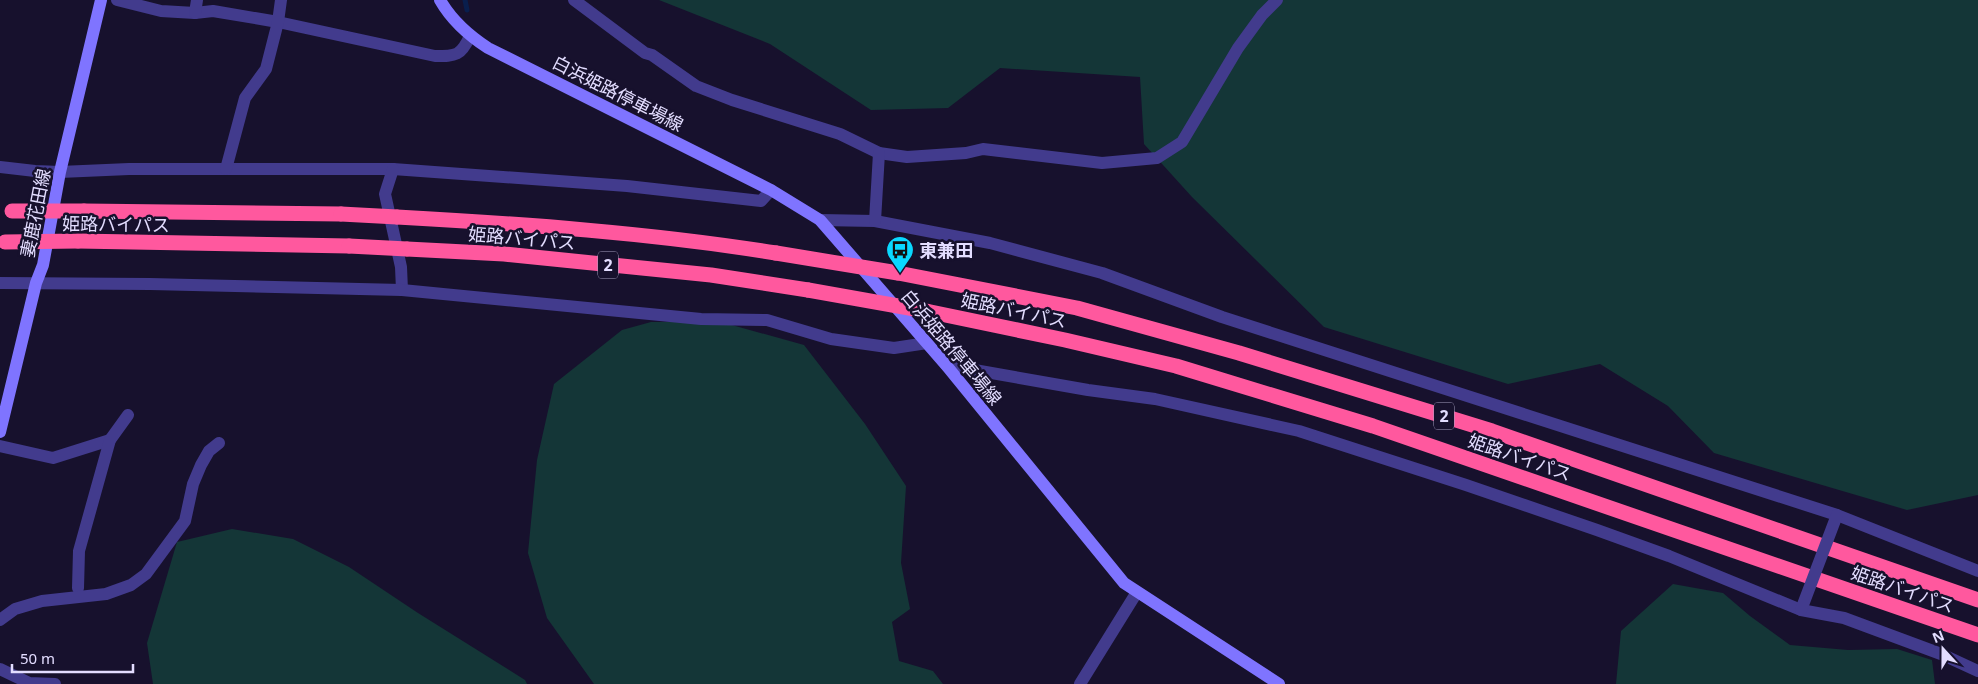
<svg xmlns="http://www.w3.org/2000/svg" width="1978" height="684" font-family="'Noto Sans','Noto Sans JP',sans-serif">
	<rect width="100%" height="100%" fill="#17112d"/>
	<!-- green -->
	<g fill="#143637">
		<path d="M 659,0 L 1978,0 L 1978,495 L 1907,510 L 1714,453 L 1668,406 L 1600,364 L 1508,384 L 1324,327 L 1192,197 L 1144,144 L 1140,77 L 1000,68 L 948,108 L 871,110 L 770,44 Z"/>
		<path d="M 651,322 L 721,322 L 804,345 L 865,424 L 906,486 L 901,563 L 910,609 L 892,622 L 899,661 L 933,671 L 943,684 L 594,684 L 547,618 L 528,553 L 537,460 L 554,384 L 622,330 Z"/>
		<path d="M 232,529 L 293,539 L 349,567 L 418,613 L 525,680 L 527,684 L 153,684 L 147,643 L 177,542 Z"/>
		<path d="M 1673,584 L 1723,593 L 1750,616 L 1790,645 L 1848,650 L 1897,649 L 1932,660 L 1935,684 L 1616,684 L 1621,631 Z"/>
	</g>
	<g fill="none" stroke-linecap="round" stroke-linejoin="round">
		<!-- stream -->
		<path stroke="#091e4d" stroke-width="5" d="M 465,0 L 467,10"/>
		<!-- street -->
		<g stroke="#423b8d" stroke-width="12">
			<path d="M 117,0 L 161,11 L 195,13 L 213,11 L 278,22 L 435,56 C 456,56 461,56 470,36"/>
			<path d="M 574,0 L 645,53 L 652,55 L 696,86 L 732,100 L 840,134 L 879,153 L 907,157 L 966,153 L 983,149 L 1102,163 L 1157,158 L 1182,142 L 1238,48 L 1262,15 L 1277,0"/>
			<path d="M 195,13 L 197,0"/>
			<path d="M 0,167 L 35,171 L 60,172 L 129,169 L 393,169 L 627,186 L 761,201 L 771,190"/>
			<path d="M 226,169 L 245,98 L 266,69 L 278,22 L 281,0"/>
			<path d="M 393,169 L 385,194 L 401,267 L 402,290"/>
			<path d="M 820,220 L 875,221 L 990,243 L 1102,273 L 1222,317 L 1837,515 L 1978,571"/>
			<path d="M 875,221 L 879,153"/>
			<path d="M 0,283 L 150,284 L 402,290 L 701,319 L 767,320 L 831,339 L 894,348 L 927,343"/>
			<path d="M 946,365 L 1088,390 L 1155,399 L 1299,431 L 1466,485 L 1597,530 L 1669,556 L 1801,610 L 1844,618 L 1941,654 L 1978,671"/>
			<path d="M 0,446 L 53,458 L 110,440"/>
			<path d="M 78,588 L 79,551 L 110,440 L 128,415"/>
			<path d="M 0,620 L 15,609 L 42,601 L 106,594 L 131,585 L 146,574 L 185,521 L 193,484 L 201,465 L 209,451 L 219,443"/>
			<path d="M 0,669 L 29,683 L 55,684"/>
			<path d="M 1080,684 L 1137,592"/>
		</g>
		<!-- secondary -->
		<g stroke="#7f74ff" stroke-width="12">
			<path d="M 440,0 C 452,21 468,35 488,48 L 771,190 L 820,220 L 946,365 L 1124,583 L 1279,684"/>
			<path d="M 0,432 L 36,283 L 43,265 L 60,172 L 101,0"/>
		</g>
		<!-- highway -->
		<g stroke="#ff589e" stroke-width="15">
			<path d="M 84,211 L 341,214"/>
			<path d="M 397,217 C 524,224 651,233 776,253"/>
			<path d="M 78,241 L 349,246"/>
			<path d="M 407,249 L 504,254 L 711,275 L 808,290"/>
			<path d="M 898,273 L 1077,308 L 1239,353 L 1492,431 L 1978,600"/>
			<path d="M 926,311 L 1065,340 L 1176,366 L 1373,426 L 1978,635"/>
		</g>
		<!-- street-bridge -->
		<path stroke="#423b8d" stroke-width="12" d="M 1801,610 L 1837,515"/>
		<!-- highway-bridge -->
		<g stroke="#ff589e" stroke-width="15">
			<path d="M 12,211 L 84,211"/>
			<path d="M 341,214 L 397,217"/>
			<path d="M 5,242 L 78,241"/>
			<path d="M 349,246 L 407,249"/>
			<path d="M 776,253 L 898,273"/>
			<path d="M 808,290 L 926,311"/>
		</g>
	</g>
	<!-- icons -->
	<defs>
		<symbol id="bus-pin" viewBox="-11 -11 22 30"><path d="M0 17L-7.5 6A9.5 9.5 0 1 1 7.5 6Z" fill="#09d8ff" stroke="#17112d"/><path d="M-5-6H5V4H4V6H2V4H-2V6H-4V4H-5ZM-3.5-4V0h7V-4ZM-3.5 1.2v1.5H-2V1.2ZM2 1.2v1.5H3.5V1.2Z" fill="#111"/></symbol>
	</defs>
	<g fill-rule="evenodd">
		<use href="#bus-pin" x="884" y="234" width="32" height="43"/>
	</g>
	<g text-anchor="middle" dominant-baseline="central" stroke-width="5" stroke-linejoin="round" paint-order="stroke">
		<!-- shield labels -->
		<g fill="#17112d" stroke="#a6a0c0" stroke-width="1">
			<rect x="598" y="251.5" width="20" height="27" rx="4"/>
			<rect x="1434" y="402.5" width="20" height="27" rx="4"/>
		</g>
		<g font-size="16" font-weight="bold" fill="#e3ddff">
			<text x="608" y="265">2</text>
			<text x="1444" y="416">2</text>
		</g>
		<!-- street labels -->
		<g font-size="18" fill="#e3ddff" stroke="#17112d">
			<text transform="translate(618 93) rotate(27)">白浜姫路停車場線</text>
			<text transform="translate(35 213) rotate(-79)">妻鹿花田線</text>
			<text transform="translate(116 224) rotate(1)">姫路バイパス</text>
			<text transform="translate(522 238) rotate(5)">姫路バイパス</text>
			<text transform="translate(1014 310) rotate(12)">姫路バイパス</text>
			<text transform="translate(952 347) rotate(50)">白浜姫路停車場線</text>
			<text transform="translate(1520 457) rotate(19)">姫路バイパス</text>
			<text transform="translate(1903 589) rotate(19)">姫路バイパス</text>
		</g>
		<!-- poi labels -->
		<g font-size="18" font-weight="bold" fill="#e3ddff" stroke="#17112d" text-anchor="start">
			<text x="919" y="250">東兼田</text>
		</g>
	</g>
	<!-- north arrow -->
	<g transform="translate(1943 649) rotate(339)" stroke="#17112d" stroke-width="4" paint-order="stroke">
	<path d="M0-4L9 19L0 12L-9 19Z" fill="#e3ddff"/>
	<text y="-8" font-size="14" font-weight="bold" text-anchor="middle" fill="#e3ddff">N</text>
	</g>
	<!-- scale -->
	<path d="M12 664v8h121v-8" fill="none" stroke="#e3ddff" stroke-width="2.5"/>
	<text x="20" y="664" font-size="15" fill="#e3ddff" stroke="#17112d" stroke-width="4" paint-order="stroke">50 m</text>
</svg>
